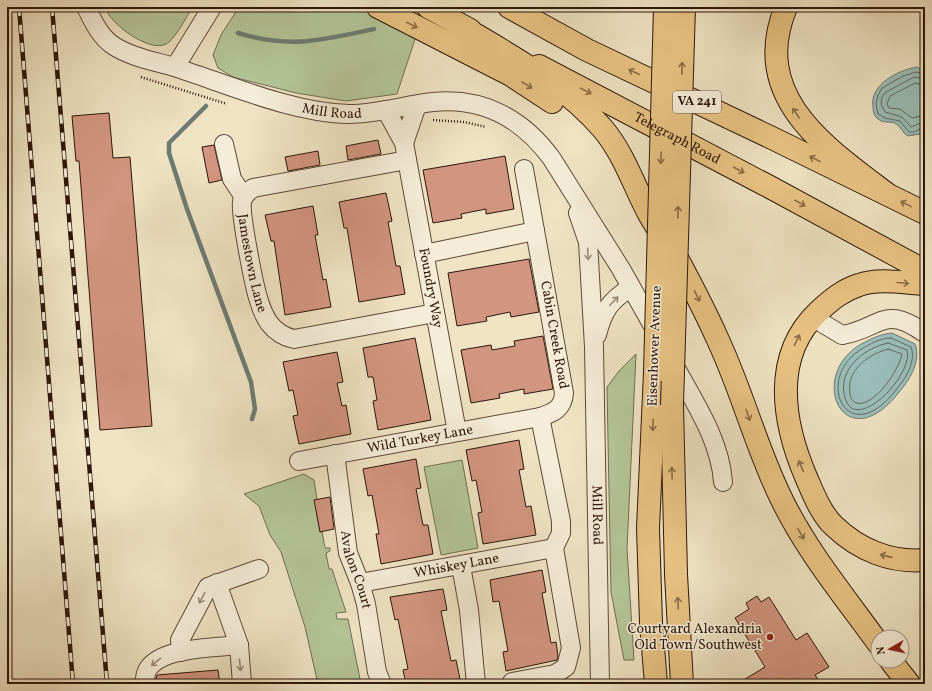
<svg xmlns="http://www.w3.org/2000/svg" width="932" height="691" font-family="Vollkorn,serif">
	<rect width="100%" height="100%" fill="#efe3c3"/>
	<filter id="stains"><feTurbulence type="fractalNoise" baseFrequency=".005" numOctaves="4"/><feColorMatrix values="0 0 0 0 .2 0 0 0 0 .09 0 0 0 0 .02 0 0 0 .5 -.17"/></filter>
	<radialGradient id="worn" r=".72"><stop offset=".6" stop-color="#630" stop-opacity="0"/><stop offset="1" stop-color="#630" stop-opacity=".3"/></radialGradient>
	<!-- green -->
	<g fill="#b4c598" stroke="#706e51">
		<path d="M 105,7 L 193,7 C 187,15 175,40 166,44 C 149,53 109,23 105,7 Z"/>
		<path d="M 239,7 L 358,7 L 416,36 L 397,94 L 346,101 L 296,93 L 233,77 L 218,68 L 213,55 L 221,35 Z"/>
		<path d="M 636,354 L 627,549 L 634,660 L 624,660 L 611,592 L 607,387 L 619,371 Z"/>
		<path d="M 462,460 L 478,548 L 441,555 L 424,467 Z"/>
		<path d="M 304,474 L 314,480 L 317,499 L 315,500 L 320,532 L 322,531 L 325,548 L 330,548 L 330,551 L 326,553 L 329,569 L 332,569 L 346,612 L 336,613 L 337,619 L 348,619 L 361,684 L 318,684 L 305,627 L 281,552 L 270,535 L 259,506 L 244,494 Z"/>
	</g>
	<!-- water -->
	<g fill="#9abdb8" stroke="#6e7b72">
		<path d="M 917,67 L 925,72 L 925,126 L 920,134 L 908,136 C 902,133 901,126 895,123 C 888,121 881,124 875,116 C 874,114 873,110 873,107 C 869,85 898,70 917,67 Z"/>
		<path d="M 892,333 L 915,344 C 921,360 911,378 900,391 C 845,463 804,375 863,343 C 873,338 881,334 892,333 Z"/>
	</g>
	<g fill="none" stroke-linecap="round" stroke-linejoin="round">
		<!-- shore -->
		<g stroke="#636a61" stroke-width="1">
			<path d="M 925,74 L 916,72 L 903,76 L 882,88 L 878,95 L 876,104 L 878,114 L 885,118 L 900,121 L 909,132 L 914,132 L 925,126"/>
			<path d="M 925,79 L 914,77 L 886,92 L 882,97 L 881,104 L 885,112 L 902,117 L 911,127 L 925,121"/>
			<path d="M 925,85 L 915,83 L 890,96 L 887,104 L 889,108 L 900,109 L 912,118 L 925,115"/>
			<path d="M 891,338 L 911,347 C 916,360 907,376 899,386 C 848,457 810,376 865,347 C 874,342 882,338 891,338 Z"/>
			<path d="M 888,343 L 907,350 C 913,370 874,416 853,409 C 847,405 845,400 844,393 C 840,367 865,348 888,343 Z"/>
			<path d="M 888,349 L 902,354 C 899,370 874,408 856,403 C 852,401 850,398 850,393 C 846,370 869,354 888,349 Z"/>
		</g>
		<!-- stream -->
		<g stroke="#6e7b72" stroke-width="4.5">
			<path d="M 238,33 C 290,49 322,40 374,29"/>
			<path d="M 206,106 L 169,143 L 169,153 L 187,209 L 251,382 L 255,409 L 252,419"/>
		</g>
	</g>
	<!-- building -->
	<g fill="#d2957f" stroke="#2c170a">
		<path d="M 109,113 L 113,158 L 130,157 L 152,426 L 100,430 L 79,161 L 76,161 L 72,116 Z"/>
		<path d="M 378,140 L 381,154 L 348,160 L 346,146 Z"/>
		<path d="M 214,145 L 222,180 L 209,183 L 202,147 Z"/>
		<path d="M 318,151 L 320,165 L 288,171 L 285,157 Z"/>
		<path d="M 505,156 L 514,209 L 486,214 L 486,209 L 461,214 L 462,218 L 433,223 L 423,170 Z"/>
		<path d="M 386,193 L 392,221 L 388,222 L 396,266 L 400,266 L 405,294 L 359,302 L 347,228 L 344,228 L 339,202 Z"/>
		<path d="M 313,206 L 318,235 L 315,235 L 323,280 L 326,279 L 331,307 L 285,315 L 274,241 L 271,241 L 265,215 Z"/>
		<path d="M 529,259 L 539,312 L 511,317 L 510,312 L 486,317 L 487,321 L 457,326 L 448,273 Z"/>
		<path d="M 543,336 L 553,389 L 524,394 L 524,389 L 499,394 L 500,398 L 471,403 L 461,350 L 491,345 L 492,350 L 515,346 L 514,341 Z"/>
		<path d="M 415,338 L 431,420 L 378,430 L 373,401 L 377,400 L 373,377 L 368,377 L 363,348 Z"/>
		<path d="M 337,352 L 343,382 L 337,383 L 342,406 L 346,405 L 351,434 L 299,444 L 293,416 L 298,415 L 293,390 L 289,391 L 283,362 Z"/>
		<path d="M 519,440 L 524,469 L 519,470 L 526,507 L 531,506 L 536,535 L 483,544 L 478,513 L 482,512 L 476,480 L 472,481 L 466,450 Z"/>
		<path d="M 416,459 L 421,488 L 416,489 L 423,525 L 428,525 L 433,554 L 381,564 L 376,534 L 379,534 L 372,495 L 368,496 L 363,469 Z"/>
		<path d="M 330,497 L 334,529 L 320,532 L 314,500 Z"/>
		<path d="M 542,570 L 546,592 L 542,593 L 551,643 L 556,642 L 558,656 L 557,660 L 506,671 L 503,652 L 508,651 L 499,601 L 493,602 L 490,580 Z"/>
		<path d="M 443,589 L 447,610 L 441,611 L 451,661 L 456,660 L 460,679 L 435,684 L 406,684 L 403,670 L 408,669 L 398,619 L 395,620 L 390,597 Z"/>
		<path d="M 757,596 L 761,602 L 769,597 L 796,640 L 807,633 L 829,667 L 815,675 L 821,684 L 737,684 L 765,667 L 735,618 L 749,609 L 746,603 Z"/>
		<path d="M 218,670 L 220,684 L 155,684 L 157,675 Z"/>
	</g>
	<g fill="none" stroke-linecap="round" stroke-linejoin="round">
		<defs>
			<g id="minor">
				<path id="s1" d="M 86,7 C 93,21 100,37 114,46 C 131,57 154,61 174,67 C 227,84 293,113 349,114 C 378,114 405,105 433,102 C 483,97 523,119 552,159 L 621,269 L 658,335"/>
				<path d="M 175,67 L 212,7"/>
				<path id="s2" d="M 386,110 L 404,143 L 457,432"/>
				<path d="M 404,143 L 417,105"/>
				<path d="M 224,144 L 232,179 L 244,197"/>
				<path id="s3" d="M 407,160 L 253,188 C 248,192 243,195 242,202 C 240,214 254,286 259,301 C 261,308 265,317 269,323 C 276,332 284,337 294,339 L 435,313"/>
				<path id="s4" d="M 578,213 L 588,242 L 594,347 L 600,684"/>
				<path d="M 424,254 L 535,231"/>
				<path d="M 812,317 L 842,335 C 880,329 883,304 923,332"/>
				<path d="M 597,335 C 603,310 610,301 631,287"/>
				<path d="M 672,361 C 692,399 720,438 723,482"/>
				<path id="s5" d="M 335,454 L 348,553 L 360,583 L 366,604 L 377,672 L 382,684"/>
				<path id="s6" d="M 299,461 L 540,417 C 553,413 563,409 564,393 L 524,169"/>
				<path d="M 461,566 L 469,610 L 476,684"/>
				<path d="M 217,583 L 239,645 L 242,684"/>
				<path id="s7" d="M 360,583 L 554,548"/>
				<path d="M 181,652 L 180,640 L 208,587 L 259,569"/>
				<path d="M 512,682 L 555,674 L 566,667 L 571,648 L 554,548 L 561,533 L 561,521 L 540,417"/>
				<path d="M 144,684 C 145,680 145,673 148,669 C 162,647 214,648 239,645"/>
			</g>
			<g id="major">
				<path d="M 428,7 L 470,30"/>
				<path d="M 509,7 L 587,50 L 770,137 L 925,213"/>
				<path id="s8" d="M 539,66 L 766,185 L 925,271"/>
				<path d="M 655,372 L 648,528 L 651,623 L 656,684"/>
				<path d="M 672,405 L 676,574 L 682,684"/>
			</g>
			<g id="highway">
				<path d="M 378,7 L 511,75 L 552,102"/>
				<path d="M 786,7 C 749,97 825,147 887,194"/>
				<path d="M 453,21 C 505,53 563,82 603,129 C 624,154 634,186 649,214 C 658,230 669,245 678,260 C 692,286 706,313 718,340 C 742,391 756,447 781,498 C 806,550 844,596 878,643"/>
				<path d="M 925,284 C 904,283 879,278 859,285 C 843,290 831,300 819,311 C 771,356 783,423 806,477 C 813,493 821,514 834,526 C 859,550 891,563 925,560"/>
				<path d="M 891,661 L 909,684"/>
			</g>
		</defs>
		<!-- minor casing -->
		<use href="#minor" stroke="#5d4a38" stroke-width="20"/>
		<!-- major casing -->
		<use href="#major" stroke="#2c170a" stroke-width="24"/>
		<!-- highway casing -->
		<use href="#highway" stroke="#2c170a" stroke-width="24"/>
		<!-- path -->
		<g stroke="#2c170a" stroke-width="2.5" stroke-dasharray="1 2" stroke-linecap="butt">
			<path d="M 141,77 L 227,104"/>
			<path d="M 433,120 L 464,122 L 486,127"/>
		</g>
		<!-- minor -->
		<use href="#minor" stroke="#f5edd8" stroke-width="18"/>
		<!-- major -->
		<use href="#major" stroke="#e8c282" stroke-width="22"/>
		<!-- highway -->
		<use href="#highway" stroke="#e8c282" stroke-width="22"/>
		<defs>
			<g id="rail">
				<path d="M 19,7 L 73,684"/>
				<path d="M 52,7 L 107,684"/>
			</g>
		</defs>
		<!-- rail casing -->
		<use href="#rail" stroke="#2c170a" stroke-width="4.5"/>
		<!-- rail -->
		<use href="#rail" stroke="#f5edd8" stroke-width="3" stroke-dasharray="9" stroke-linecap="butt"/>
		<defs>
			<g id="major-bridge">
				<path d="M 655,372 L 665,7"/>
				<path d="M 672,405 L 684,7"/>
			</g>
		</defs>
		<!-- major-bridge casing -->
		<use href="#major-bridge" stroke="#2c170a" stroke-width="24" stroke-linecap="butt"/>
		<!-- major-bridge -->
		<use href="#major-bridge" stroke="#e8c282" stroke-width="22"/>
	</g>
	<!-- one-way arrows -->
	<defs><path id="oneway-shaft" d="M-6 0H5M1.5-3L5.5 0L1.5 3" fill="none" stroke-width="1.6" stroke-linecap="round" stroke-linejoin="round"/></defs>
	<g stroke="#8a6c46">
		<use href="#oneway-shaft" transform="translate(412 25) rotate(27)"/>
		<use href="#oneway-shaft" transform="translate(682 68) rotate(-88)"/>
		<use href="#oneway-shaft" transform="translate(634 72) rotate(-155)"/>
		<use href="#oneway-shaft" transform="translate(527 85) rotate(32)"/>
		<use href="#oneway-shaft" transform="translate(586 91) rotate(28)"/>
		<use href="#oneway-shaft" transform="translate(796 113) rotate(-123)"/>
		<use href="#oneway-shaft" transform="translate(661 158) rotate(92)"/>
		<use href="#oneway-shaft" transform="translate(815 159) rotate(-154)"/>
		<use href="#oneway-shaft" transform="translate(739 170) rotate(28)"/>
		<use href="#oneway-shaft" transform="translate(800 203) rotate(29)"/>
		<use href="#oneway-shaft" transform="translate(906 204) rotate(-154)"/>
		<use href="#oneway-shaft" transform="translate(678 212) rotate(-88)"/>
		<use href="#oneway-shaft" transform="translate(903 283) rotate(5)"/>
		<use href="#oneway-shaft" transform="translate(697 296) rotate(64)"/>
		<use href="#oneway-shaft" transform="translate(797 340) rotate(-64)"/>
		<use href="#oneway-shaft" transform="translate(748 415) rotate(71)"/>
		<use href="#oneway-shaft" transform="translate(653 425) rotate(92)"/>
		<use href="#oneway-shaft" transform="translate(801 466) rotate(-113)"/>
		<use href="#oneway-shaft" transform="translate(672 473) rotate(-92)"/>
		<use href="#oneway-shaft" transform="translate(801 534) rotate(59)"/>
		<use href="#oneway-shaft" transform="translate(886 556) rotate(-167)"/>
		<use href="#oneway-shaft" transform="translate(678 603) rotate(-93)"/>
	</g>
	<g stroke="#9b8d7b">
		<use href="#oneway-shaft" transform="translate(588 254) rotate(87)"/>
		<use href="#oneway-shaft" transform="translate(614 301) rotate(-46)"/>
		<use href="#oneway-shaft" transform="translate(202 598) rotate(118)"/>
		<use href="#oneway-shaft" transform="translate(156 662) rotate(141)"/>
		<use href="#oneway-shaft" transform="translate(240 665) rotate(85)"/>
	</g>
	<!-- markers -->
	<circle fill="#8f2418" stroke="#f5edd8" stroke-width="1.5" cx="770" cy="637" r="4"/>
	<g text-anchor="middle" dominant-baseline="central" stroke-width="3" stroke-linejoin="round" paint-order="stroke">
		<!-- shield labels -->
		<rect fill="#f5edd8" stroke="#685748" stroke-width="1" x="673" y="91" width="48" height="22" rx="3"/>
		<g font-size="13" font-weight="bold" fill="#2c170a">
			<text x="697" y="102">VA 241</text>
		</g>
		<!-- street labels -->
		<g font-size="14" fill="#2c170a" stroke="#f5edd8">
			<text stroke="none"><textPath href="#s1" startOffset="277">Mill Road</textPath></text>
			<text stroke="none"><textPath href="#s8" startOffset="156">Telegraph Road</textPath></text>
			<text stroke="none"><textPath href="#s3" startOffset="237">Jamestown Lane</textPath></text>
			<text stroke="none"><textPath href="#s2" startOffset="185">Foundry Way</textPath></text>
			<text transform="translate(554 335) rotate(80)">Cabin Creek Road</text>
			<text transform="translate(655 346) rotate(-88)">Eisenhower Avenue</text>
			<text stroke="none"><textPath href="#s6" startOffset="123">Wild Turkey Lane</textPath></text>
			<text stroke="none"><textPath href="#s4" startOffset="304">Mill Road</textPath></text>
			<text stroke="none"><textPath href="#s7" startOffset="98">Whiskey Lane</textPath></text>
			<text stroke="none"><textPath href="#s5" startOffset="118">Avalon Court</textPath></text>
		</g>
		<!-- poi labels -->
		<g font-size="14" fill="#2c170a" stroke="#f5edd8" text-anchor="end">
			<text x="762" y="629">Courtyard Alexandria<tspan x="762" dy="16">Old Town/Southwest</tspan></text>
		</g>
	</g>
	<!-- margin -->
	<rect width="932" height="691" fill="none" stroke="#efe3c3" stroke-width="24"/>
	<rect x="8" y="8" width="916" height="675" fill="none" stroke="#2c170a" stroke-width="2"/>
	<rect x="12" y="12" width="908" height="667" fill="none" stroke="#2c170a"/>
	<!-- north arrow -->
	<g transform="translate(890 649) rotate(261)"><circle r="19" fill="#f5edd8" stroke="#a59786"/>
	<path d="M0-3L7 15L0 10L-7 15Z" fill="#8f2418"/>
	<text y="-6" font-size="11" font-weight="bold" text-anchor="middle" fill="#2c170a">N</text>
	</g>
	<rect width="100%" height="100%" filter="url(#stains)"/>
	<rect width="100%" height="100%" fill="url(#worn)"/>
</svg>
